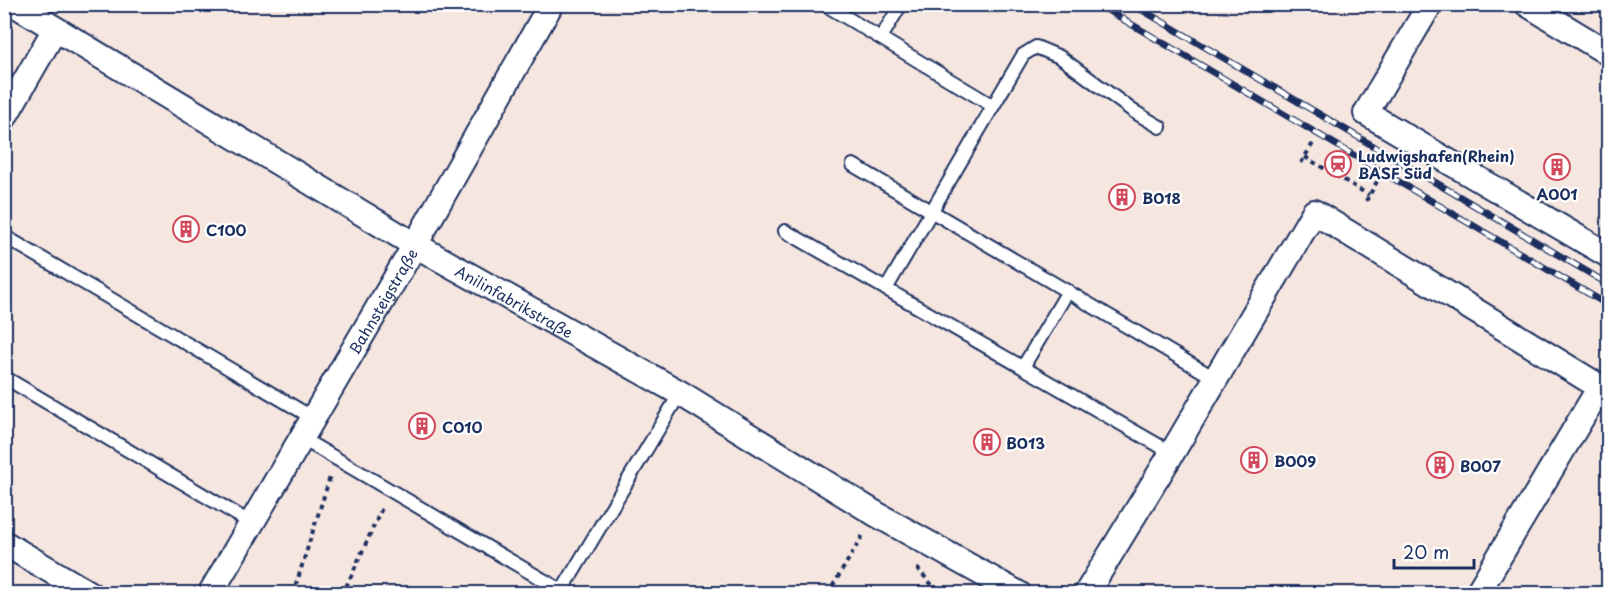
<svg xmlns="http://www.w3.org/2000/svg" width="1613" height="598" font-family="'Playpen Sans',sans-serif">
	<rect width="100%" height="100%" fill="#fff"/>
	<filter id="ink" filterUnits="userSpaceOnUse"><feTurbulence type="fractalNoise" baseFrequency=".0167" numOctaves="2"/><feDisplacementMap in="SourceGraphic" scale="12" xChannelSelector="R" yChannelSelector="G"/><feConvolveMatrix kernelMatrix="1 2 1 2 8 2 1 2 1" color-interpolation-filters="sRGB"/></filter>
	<g filter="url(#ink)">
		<!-- built -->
		<rect fill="#f6e6e0" x="5" y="5" width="1603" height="588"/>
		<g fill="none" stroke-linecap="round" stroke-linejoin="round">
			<defs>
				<g id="service">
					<path d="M 824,4 L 993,106"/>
					<path d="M 881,38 L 901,4"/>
					<path d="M 853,165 L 1216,379"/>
					<path d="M 785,231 L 1172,453"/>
					<path d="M 4,236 L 313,418"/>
					<path d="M 886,289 L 1023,55 L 1036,47 L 1060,57 L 1133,111 L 1160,127"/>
					<path d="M 1023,367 L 1068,291"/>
					<path d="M 4,377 L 251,523"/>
					<path d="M 301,438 L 562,591"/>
					<path d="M 560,594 L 680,393"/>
				</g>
				<g id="minor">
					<path id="s1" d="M 14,4 L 415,245 L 680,393 L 876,514 L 1019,594"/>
					<path d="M 1430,4 L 1366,113 L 1608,255"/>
					<path d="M 1527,4 L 1608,53"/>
					<path d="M 4,118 L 55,29"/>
					<path d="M 4,543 L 90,594"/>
					<path id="s2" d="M 210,594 L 415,245 L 551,4"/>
					<path d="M 1086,594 L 1172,453 L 1314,212 L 1600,387 L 1477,594"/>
				</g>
			</defs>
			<!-- service casing -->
			<use href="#service" stroke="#1b2f5e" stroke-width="16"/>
			<!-- minor casing -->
			<use href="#minor" stroke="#1b2f5e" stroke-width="28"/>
			<!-- path -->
			<g stroke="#1b2f5e" stroke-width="4" stroke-dasharray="4.5 4.5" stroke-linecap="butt">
				<path d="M 1305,157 L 1369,195"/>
				<path d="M 1301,163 L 1315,140"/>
				<path d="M 1366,201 L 1379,178"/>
				<path d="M 917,568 L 940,594"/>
				<path d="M 293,594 L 330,477"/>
				<path d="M 341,594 L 348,583 L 382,508"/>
				<path d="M 828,594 L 863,535"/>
			</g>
			<!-- service -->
			<use href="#service" stroke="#fff" stroke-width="12"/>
			<!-- minor -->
			<use href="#minor" stroke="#fff" stroke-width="24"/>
			<defs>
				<g id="rail">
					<path d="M 1097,4 L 1608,305"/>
					<path d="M 1132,4 L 1608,284"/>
				</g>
			</defs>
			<!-- rail casing -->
			<use href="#rail" stroke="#1b2f5e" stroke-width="7"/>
			<!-- rail -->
			<use href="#rail" stroke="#fff" stroke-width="4.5" stroke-dasharray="14" stroke-linecap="butt"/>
		</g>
	</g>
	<!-- icons -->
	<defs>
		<symbol id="station-ring" viewBox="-11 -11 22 22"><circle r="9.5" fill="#fff" stroke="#d1495b" stroke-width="1.5"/><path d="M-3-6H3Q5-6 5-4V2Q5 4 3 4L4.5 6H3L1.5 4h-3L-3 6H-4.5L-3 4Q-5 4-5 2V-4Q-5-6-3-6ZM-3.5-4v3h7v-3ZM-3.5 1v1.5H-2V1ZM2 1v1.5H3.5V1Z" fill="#d1495b"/></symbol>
		<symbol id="building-ring" viewBox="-11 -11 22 22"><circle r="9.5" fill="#fff" stroke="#d1495b" stroke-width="1.5"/><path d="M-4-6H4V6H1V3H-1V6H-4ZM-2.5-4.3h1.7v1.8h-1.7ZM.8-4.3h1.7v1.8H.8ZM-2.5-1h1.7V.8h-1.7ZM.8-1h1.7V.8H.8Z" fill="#d1495b"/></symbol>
	</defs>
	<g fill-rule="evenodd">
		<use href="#station-ring" x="1323" y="149" width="30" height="30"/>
		<use href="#building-ring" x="1542" y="152" width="30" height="30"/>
		<use href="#building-ring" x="1107" y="182" width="30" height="30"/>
		<use href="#building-ring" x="171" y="214" width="30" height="30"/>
		<use href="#building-ring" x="407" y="411" width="30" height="30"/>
		<use href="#building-ring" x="972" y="427" width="30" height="30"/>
		<use href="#building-ring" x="1239" y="445" width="30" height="30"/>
		<use href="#building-ring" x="1425" y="450" width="30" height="30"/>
	</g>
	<g text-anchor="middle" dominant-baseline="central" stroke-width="4.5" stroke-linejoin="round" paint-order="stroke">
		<!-- poi labels -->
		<g font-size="15" font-weight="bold" fill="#1b2f5e" stroke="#fff" text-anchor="start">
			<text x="1358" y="155">Ludwigshafen(Rhein)<tspan x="1358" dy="17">BASF Süd</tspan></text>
			<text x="1557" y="193" text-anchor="middle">A001</text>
			<text x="1142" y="197">B018</text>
			<text x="206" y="229">C100</text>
			<text x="442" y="426">C010</text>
			<text x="1006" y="442">B013</text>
			<text x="1274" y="460">B009</text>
			<text x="1460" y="465">B007</text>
		</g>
		<!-- street labels -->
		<g font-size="15" fill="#1b2f5e" stroke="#fff">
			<text stroke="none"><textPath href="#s2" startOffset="340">Bahnsteigstraße</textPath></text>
			<text stroke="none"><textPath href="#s1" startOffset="582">Anilinfabrikstraße</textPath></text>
		</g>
	</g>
	<!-- margin -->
	<rect width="1613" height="598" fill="none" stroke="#fff" stroke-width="24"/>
	<rect x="12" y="12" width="1589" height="574" fill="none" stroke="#1b2f5e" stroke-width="2" filter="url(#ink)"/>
	<!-- scale -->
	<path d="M1394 559v9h80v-9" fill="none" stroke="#1b2f5e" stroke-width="3"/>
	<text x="1403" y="559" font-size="18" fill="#1b2f5e" stroke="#ffffff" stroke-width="4.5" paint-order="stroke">20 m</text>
</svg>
